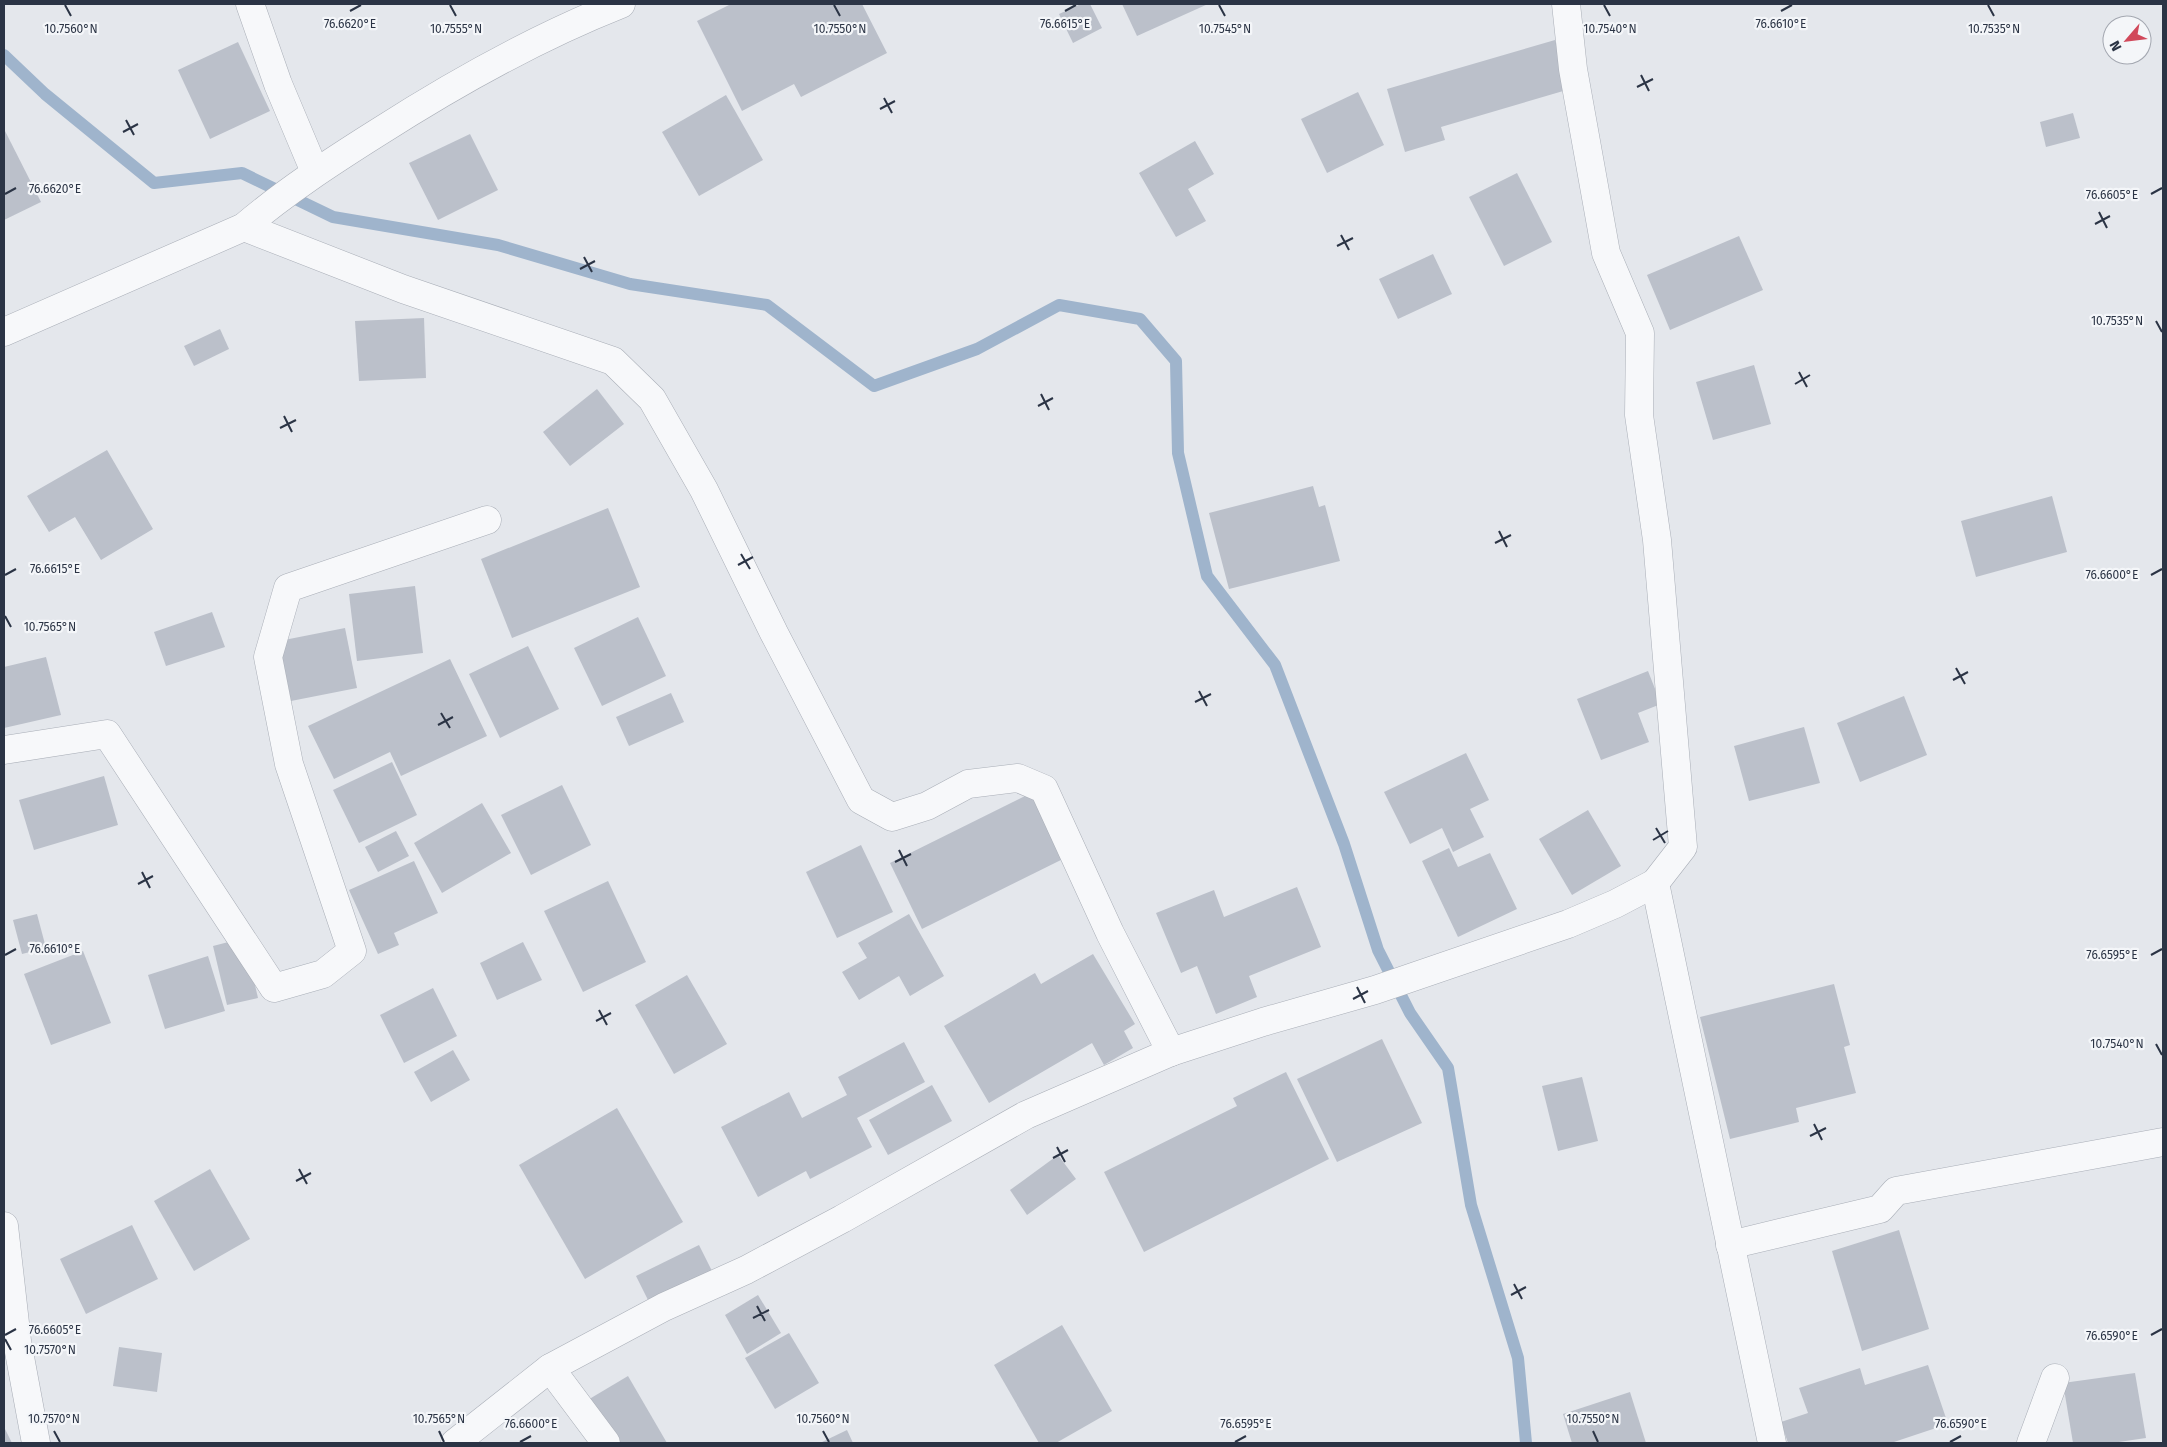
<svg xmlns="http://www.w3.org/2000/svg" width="2167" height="1447" font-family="'Fira Sans',sans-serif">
	<rect width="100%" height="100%" fill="#e4e7ec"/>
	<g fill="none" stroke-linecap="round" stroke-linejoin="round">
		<!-- stream -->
		<path stroke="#9fb4cc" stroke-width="12" d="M 4,55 L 45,94 L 154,183 L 242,173 L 333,217 L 498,245 L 630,284 L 767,305 L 874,386 L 977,349 L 1059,305 L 1140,319 L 1176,361 L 1178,453 L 1207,576 L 1275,665 L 1344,844 L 1378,950 L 1410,1013 L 1448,1068 L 1471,1205 L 1518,1358 L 1526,1443"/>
	</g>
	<!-- building -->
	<g fill="#bbc0ca">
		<path d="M 731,4 L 862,4 L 887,53 L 801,97 L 794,84 L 742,111 L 697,21 Z"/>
		<path d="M 1081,4 L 1090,4 L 1102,28 L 1073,43 L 1059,14 Z"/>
		<path d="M 1122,4 L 1208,4 L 1137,36 Z"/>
		<path d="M 1555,40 L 1570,89 L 1441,127 L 1445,140 L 1405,152 L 1387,89 Z"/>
		<path d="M 238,42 L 270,111 L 210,139 L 178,70 Z"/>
		<path d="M 1358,92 L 1384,145 L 1327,173 L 1301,119 Z"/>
		<path d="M 726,95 L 763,160 L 699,196 L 662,132 Z"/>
		<path d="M 2073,113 L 2080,138 L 2046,147 L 2040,122 Z"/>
		<path d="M 4,129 L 41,202 L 4,220 Z"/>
		<path d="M 470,134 L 498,190 L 438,220 L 409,163 Z"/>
		<path d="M 1195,141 L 1214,174 L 1188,189 L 1206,221 L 1176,237 L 1139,173 Z"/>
		<path d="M 1517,173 L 1552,242 L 1504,266 L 1469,197 Z"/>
		<path d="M 1739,236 L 1763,290 L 1670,330 L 1647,275 Z"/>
		<path d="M 1433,254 L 1452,294 L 1398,319 L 1379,279 Z"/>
		<path d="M 424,318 L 426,378 L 359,381 L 355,321 Z"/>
		<path d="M 220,329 L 229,349 L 194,366 L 184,346 Z"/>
		<path d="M 1754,365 L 1771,424 L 1713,440 L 1696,382 Z"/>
		<path d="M 597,389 L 624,424 L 570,466 L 543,432 Z"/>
		<path d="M 107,450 L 153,529 L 101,560 L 75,517 L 49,532 L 27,496 Z"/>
		<path d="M 1313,486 L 1319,507 L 1325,505 L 1340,561 L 1229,589 L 1209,513 Z"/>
		<path d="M 2052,496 L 2067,552 L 1976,577 L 1961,521 Z"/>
		<path d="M 608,508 L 640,587 L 512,638 L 481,559 Z"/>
		<path d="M 415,586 L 423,653 L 357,661 L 349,594 Z"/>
		<path d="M 212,612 L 225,647 L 166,666 L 154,632 Z"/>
		<path d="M 638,617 L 666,676 L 602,706 L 574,648 Z"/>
		<path d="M 345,628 L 357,688 L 291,701 L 279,641 Z"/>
		<path d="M 528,646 L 559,709 L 500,738 L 469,674 Z"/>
		<path d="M 46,657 L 61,715 L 4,728 L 4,667 Z"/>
		<path d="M 450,659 L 487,736 L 401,776 L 390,752 L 334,779 L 308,726 Z"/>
		<path d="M 1648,671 L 1661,704 L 1638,713 L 1649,742 L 1601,760 L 1577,699 Z"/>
		<path d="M 671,693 L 684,722 L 629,746 L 616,717 Z"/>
		<path d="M 1904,696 L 1927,755 L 1860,782 L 1837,723 Z"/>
		<path d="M 1804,727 L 1820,783 L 1749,801 L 1734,746 Z"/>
		<path d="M 1466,753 L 1489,800 L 1470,809 L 1484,837 L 1453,852 L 1442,828 L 1410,844 L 1384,792 Z"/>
		<path d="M 392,762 L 417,815 L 359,843 L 333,790 Z"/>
		<path d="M 104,776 L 118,825 L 34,850 L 19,800 Z"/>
		<path d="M 562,785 L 591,845 L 531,875 L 501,815 Z"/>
		<path d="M 1035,791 L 1067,857 L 922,929 L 890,863 Z"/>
		<path d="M 482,803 L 511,853 L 442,893 L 414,843 Z"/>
		<path d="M 1588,810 L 1621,866 L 1572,895 L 1539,839 Z"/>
		<path d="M 396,831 L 409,856 L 378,872 L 365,847 Z"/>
		<path d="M 861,845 L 893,912 L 837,938 L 806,872 Z"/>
		<path d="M 1449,848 L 1458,867 L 1490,853 L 1517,909 L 1458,937 L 1422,861 Z"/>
		<path d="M 414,861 L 438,913 L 394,933 L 399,945 L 378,954 L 349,890 Z"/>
		<path d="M 608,881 L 646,962 L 583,992 L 544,911 Z"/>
		<path d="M 1297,887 L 1321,947 L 1249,976 L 1257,997 L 1216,1014 L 1197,966 L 1181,973 L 1156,913 L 1214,890 L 1224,917 Z"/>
		<path d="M 37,914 L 46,948 L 22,954 L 13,920 Z"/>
		<path d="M 909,914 L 944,976 L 910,996 L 899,976 L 859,1000 L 842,972 L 867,958 L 858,943 Z"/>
		<path d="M 244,938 L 258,998 L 227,1005 L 213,946 Z"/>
		<path d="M 523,942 L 542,980 L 497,1000 L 480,963 Z"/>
		<path d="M 83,951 L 111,1023 L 51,1045 L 24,974 Z"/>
		<path d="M 1093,954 L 1135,1024 L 1124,1031 L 1133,1048 L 1104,1065 L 1092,1043 L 989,1103 L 944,1026 L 1035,973 L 1041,984 Z"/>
		<path d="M 208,956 L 225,1011 L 165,1029 L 148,975 Z"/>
		<path d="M 687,975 L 727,1044 L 674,1074 L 635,1005 Z"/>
		<path d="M 1834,984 L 1850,1045 L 1844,1047 L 1856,1093 L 1796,1108 L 1799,1122 L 1730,1139 L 1700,1017 Z"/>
		<path d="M 433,988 L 457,1036 L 404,1063 L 380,1015 Z"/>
		<path d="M 1382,1039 L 1422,1123 L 1337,1162 L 1297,1079 Z"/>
		<path d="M 904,1042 L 925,1082 L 857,1118 L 872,1147 L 810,1179 L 806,1171 L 758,1197 L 721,1127 L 789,1092 L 802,1118 L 847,1095 L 838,1077 Z"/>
		<path d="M 453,1050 L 470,1080 L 431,1102 L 414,1072 Z"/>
		<path d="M 1286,1072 L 1329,1159 L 1144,1252 L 1104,1172 L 1237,1106 L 1233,1098 Z"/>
		<path d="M 1582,1077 L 1598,1141 L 1558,1151 L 1542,1086 Z"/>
		<path d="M 932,1085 L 952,1121 L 888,1155 L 869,1120 Z"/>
		<path d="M 617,1108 L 683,1222 L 585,1279 L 519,1165 Z"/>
		<path d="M 1058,1155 L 1076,1179 L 1027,1215 L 1010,1190 Z"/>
		<path d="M 210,1169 L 250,1239 L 194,1271 L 154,1201 Z"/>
		<path d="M 132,1225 L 158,1279 L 86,1314 L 60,1259 Z"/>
		<path d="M 1899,1230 L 1929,1329 L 1862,1351 L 1832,1251 Z"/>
		<path d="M 699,1245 L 713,1273 L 650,1304 L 636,1276 Z"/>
		<path d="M 758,1295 L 781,1333 L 747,1354 L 725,1315 Z"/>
		<path d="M 1062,1325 L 1112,1411 L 1056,1443 L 1039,1443 L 994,1365 Z"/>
		<path d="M 789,1333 L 819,1383 L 775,1409 L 745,1358 Z"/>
		<path d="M 119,1347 L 162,1353 L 157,1392 L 113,1386 Z"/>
		<path d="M 1928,1365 L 1948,1424 L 1891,1443 L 1788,1443 L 1781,1422 L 1808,1413 L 1799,1388 L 1860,1368 L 1865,1385 Z"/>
		<path d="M 2135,1373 L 2146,1438 L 2112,1443 L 2073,1443 L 2063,1383 Z"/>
		<path d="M 628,1376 L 667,1443 L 611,1443 L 586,1401 Z"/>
		<path d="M 1630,1392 L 1646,1443 L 1572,1443 L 1563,1414 Z"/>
		<path d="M 4,1427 L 12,1443 L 4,1443 Z"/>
		<path d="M 847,1430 L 853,1443 L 820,1443 Z"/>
	</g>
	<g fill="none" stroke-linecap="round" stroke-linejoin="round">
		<defs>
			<g id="minor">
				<path d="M 250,4 L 278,84 L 315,172"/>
				<path d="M 244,227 L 403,289 L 613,361 L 652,399 L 704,490 L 774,633 L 861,800 L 892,817 L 927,806 L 968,784 L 1018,778 L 1044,789 L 1110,933 L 1171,1052"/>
				<path d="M 4,332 L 244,227 C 285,192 331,162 377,133 C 455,83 535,38 621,4"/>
				<path d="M 4,750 L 107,734 L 274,988 L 323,974 L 352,951 L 289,764 L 268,657 L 288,588 L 487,520"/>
				<path d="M 1655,883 L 1772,1443"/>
				<path d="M 4,1226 L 17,1341 L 36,1443"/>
				<path d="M 1730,1245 L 1880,1209 L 1896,1191 L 2163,1142"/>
				<path d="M 550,1368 L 606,1443"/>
				<path d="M 455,1443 L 550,1368 L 664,1307 L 746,1270 L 842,1219 L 1026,1115 L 1171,1052 L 1263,1022 L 1375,990 L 1568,924 L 1615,904 L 1655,883 L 1683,847 L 1657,540 L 1639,415 L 1640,333 L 1606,253 L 1573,69 L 1566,4"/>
				<path d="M 2031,1443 L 2055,1378"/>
			</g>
		</defs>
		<!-- minor casing -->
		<use href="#minor" stroke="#a9aeb7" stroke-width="29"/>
		<!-- minor -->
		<use href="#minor" stroke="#f7f8fa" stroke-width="28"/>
	</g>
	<!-- ticks -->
	<path fill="none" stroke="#2b3445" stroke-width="2" d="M 65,5 L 71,16M 450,5 L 456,16M 834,5 L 840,16M 1219,5 L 1225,16M 1604,5 L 1610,16M 1988,5 L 1994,16M 350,11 L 361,5M 1065,11 L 1076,5M 1781,11 L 1792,5M 1641,75 L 1649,91M 1637,87 L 1653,79M 884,98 L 892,113M 880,109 L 895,101M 126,120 L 134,135M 123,132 L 138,124M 5,194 L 16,188M 2151,194 L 2162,188M 2099,212 L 2107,228M 2095,224 L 2110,216M 1341,235 L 1349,250M 1337,246 L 1353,238M 584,257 L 592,272M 580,269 L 595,261M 2156,321 L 2162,332M 1799,372 L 1807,387M 1795,384 L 1810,375M 1041,394 L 1049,410M 1038,406 L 1053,398M 284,416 L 292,432M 280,428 L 296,420M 1499,531 L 1507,547M 1495,543 L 1511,535M 741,554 L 750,569M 738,565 L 753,557M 5,575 L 16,569M 2151,575 L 2162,569M 5,616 L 11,627M 1956,668 L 1965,684M 1953,680 L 1968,672M 1199,691 L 1207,706M 1195,702 L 1211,694M 441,713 L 450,728M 438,725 L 453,717M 1656,828 L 1665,843M 1653,840 L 1668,831M 899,850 L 907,866M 895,862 L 911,854M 142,872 L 150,888M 138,884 L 153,876M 5,955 L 16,949M 2151,955 L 2162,949M 1357,987 L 1365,1003M 1353,999 L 1368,991M 599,1010 L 607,1025M 596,1021 L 611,1013M 2156,1044 L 2162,1055M 1814,1124 L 1822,1140M 1810,1136 L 1826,1128M 1057,1147 L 1065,1162M 1053,1158 L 1068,1150M 299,1169 L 307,1184M 296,1181 L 311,1173M 1514,1284 L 1522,1299M 1511,1295 L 1526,1287M 757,1306 L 765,1321M 753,1318 L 769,1310M 5,1335 L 16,1329M 2151,1335 L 2162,1329M 5,1339 L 11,1350M 54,1431 L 60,1442M 439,1431 L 444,1442M 823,1431 L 829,1442M 1593,1431 L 1598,1442M 520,1442 L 531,1436M 1235,1442 L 1246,1436M 1950,1442 L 1961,1436"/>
	<g font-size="12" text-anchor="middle" fill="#2b3445" stroke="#f4f6f9" stroke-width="4.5" stroke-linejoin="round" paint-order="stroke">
		<text x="350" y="28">76.6620°E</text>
		<text x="1781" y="28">76.6610°E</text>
		<text x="1065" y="28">76.6615°E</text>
		<text x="71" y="33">10.7560°N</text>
		<text x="456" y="33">10.7555°N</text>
		<text x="840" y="33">10.7550°N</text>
		<text x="1225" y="33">10.7545°N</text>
		<text x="1610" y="33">10.7540°N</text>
		<text x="1994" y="33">10.7535°N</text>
		<text x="55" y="193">76.6620°E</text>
		<text x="2112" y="199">76.6605°E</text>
		<text x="2117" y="325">10.7535°N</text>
		<text x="55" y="573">76.6615°E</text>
		<text x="2112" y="579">76.6600°E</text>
		<text x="50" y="631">10.7565°N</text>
		<text x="55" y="953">76.6610°E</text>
		<text x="2112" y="959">76.6595°E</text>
		<text x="2117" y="1048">10.7540°N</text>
		<text x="55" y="1334">76.6605°E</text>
		<text x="2112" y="1340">76.6590°E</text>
		<text x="50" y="1354">10.7570°N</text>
		<text x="54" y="1423">10.7570°N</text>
		<text x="439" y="1423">10.7565°N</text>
		<text x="823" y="1423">10.7560°N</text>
		<text x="1593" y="1423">10.7550°N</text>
		<text x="531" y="1428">76.6600°E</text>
		<text x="1246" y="1428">76.6595°E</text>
		<text x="1961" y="1428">76.6590°E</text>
	</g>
	<!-- border -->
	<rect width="2167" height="1447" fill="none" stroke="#2b3445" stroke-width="10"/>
	<!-- north arrow -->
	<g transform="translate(2127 40) rotate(242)"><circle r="24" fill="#f4f6f9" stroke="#a4a8b1"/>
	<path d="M0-4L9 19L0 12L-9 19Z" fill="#d1495b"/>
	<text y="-8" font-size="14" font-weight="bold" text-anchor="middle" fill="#2b3445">N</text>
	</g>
</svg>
